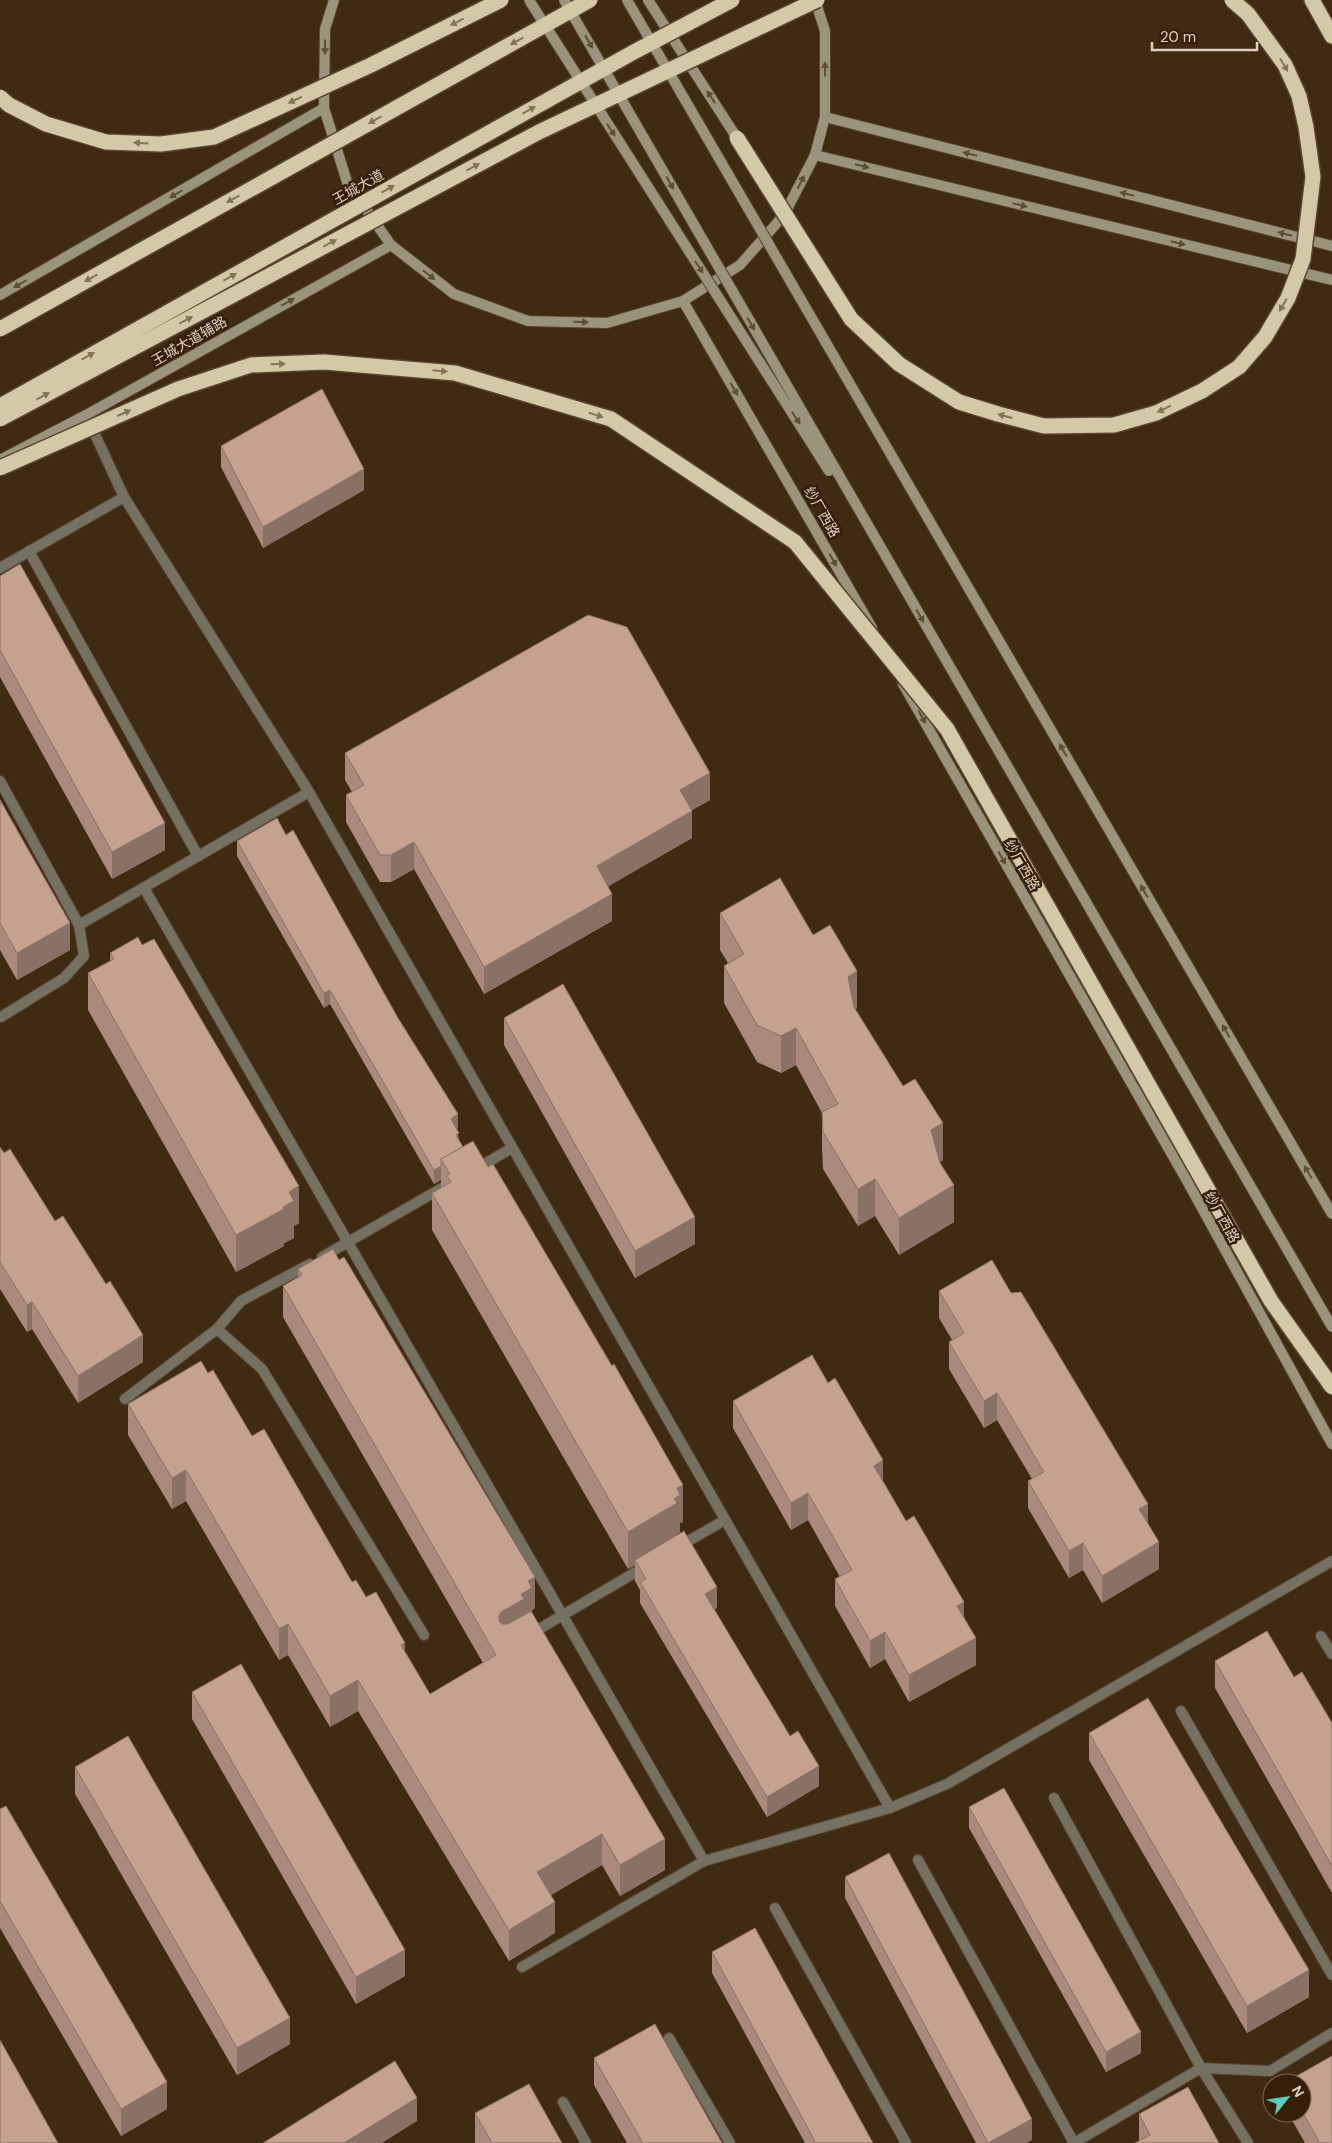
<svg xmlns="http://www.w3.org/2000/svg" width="1332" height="2143" font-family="'DM Sans','Noto Sans SC',sans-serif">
	<rect width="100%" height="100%" fill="#3f2a12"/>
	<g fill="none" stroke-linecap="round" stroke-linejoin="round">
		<defs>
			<g id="lane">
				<path d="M 86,415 L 124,497 L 309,792 L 890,1808 L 947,1784 L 1332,1561"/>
				<path d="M 29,551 L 198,856"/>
				<path d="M 0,568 L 124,497"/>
				<path d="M 0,781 L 79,925"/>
				<path d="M 144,888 L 704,1861"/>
				<path d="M 1,1017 L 64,978 L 84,956 L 79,925 L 309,792"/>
				<path d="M 474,1170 L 512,1148"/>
				<path d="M 322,1257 L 442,1188"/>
				<path d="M 217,1329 L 262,1369 L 424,1635"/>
				<path d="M 125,1399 L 217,1329 L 241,1301 L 310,1264"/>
				<path d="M 678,1547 L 725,1520"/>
				<path d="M 529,1635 L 646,1566"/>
				<path d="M 1321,1636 L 1332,1654"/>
				<path d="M 1181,1711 L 1332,1975"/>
				<path d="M 1054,1798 L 1201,2068 L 1248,2143"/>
				<path d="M 918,1860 L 1074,2143"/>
				<path d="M 775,1908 L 906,2143"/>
				<path d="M 522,1967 L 704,1861 L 890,1808"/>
				<path d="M 669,2038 L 730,2143"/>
				<path d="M 563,2102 L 586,2143"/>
				<path d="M 1074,2143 L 1201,2068 L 1270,2071 L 1332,2033"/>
			</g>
			<g id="secondary">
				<path d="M 334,0 L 325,29 L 324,108 L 347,182 L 391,245 L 454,294 L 528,321 L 607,323 L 683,301 L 740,265 L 784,215 L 815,155 L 825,117 L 825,31 L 815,0"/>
				<path d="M 648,0 L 737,138"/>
				<path d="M 825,117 L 1332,246"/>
				<path d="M 815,155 L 1332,280"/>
				<path d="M 0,295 L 324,108"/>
				<path d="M 683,301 L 872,628"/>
				<path d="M 0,460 L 86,415 L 391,245"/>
				<path d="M 903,684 L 1186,1179 L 1332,1444"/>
			</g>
			<path id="highway" d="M 1312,0 L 1332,36"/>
		</defs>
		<!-- lane casing -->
		<use href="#lane" stroke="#58452e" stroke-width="12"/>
		<!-- secondary casing -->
		<use href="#secondary" stroke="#58452e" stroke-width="12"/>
		<!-- highway casing -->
		<use href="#highway" stroke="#58452e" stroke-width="18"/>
		<!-- lane -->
		<use href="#lane" stroke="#747062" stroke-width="10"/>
		<!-- secondary -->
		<use href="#secondary" stroke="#9a947d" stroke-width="10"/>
		<!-- highway -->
		<use href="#highway" stroke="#d3c9a6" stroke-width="15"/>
		<defs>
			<g id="secondary-bridge">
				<path d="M 529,0 L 829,471"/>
				<path d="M 564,0 L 1332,1327"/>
				<path d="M 627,0 L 1332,1214"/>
			</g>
			<g id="highway-bridge">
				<path d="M 0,97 L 9,105 L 46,124 L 106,142 L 161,144 L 214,137 L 371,65 L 501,0"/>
				<path d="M 737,138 L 851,319 L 899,364 L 959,402 L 998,414 L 1044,426 L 1114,425 L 1156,413 L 1202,391 L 1239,367 L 1265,337 L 1288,298 L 1303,259 L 1313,177 L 1306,127 L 1299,96 L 1285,65 L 1248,14 L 1232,0"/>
				<path d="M 0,329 L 590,0"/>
				<path d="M 0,406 L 632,53 L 732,0"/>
				<path d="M 0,419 L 539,132 L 817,0"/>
				<path d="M 0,468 L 178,389 L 251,365 L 324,362 L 455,373 L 611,419 L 795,542 L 947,729 L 1271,1301 L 1332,1387"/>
			</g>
		</defs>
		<!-- secondary-bridge casing -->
		<use href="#secondary-bridge" stroke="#58452e" stroke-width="12" stroke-linecap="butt"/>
		<!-- highway-bridge casing -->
		<use href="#highway-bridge" stroke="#58452e" stroke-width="18" stroke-linecap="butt"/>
		<!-- secondary-bridge -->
		<use href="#secondary-bridge" stroke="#9a947d" stroke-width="10"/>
		<!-- highway-bridge -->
		<use href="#highway-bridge" stroke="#d3c9a6" stroke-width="15"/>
	</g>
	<!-- wall -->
	<g fill="#a98a7c">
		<path d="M 221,446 L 364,490 L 263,548 L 221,467 Z"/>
		<path d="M 0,576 L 165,850 L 112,879 L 0,677 Z"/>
		<path d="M 345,753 L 710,800 L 692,810 L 692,838 L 608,886 L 612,921 L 484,994 L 414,869 L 391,882 L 380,882 L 346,822 L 346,795 L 352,792 L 345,780 Z"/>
		<path d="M 0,800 L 70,950 L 17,980 L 0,950 Z"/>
		<path d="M 286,835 L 458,1128 L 457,1129 L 459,1140 L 683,1522 L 680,1523 L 680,1532 L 677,1534 L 677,1535 L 717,1608 L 714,1609 L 819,1786 L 767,1817 L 640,1603 L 640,1590 L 635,1581 L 635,1565 L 628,1569 L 432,1230 L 432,1193 L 441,1188 L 441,1180 L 434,1184 L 330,1004 L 324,1008 L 237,856 L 237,841 Z"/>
		<path d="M 720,913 L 813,935 L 857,1008 L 855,1009 L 943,1160 L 940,1162 L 954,1222 L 899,1255 L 875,1216 L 858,1226 L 823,1169 L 822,1149 L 822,1113 L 796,1065 L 781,1073 L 757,1062 L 724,1003 L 724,966 L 728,963 L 720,950 Z"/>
		<path d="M 110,953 L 299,1223 L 294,1226 L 294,1238 L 284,1243 L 284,1246 L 236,1272 L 88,1010 L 88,973 L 110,961 Z"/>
		<path d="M 504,1018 L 695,1244 L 635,1278 L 504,1045 Z"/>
		<path d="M 0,1147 L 55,1221 L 143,1362 L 78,1403 L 32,1329 L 27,1332 L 0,1289 Z"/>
		<path d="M 298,1269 L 535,1608 L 532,1610 L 532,1612 L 665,1870 L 620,1896 L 602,1865 L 551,1895 L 555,1933 L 509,1961 L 358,1711 L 330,1727 L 288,1655 L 279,1660 L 186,1501 L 172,1509 L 128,1435 L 128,1404 L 208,1373 L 352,1582 L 366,1597 L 405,1652 L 430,1694 L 483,1663 L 283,1317 L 283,1286 L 298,1278 Z"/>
		<path d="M 939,1291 L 1011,1293 L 1148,1523 L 1159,1569 L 1102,1603 L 1083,1570 L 1069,1578 L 1028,1508 L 1028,1481 L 1032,1479 L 997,1420 L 984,1428 L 949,1369 L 949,1342 L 952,1340 L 939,1318 Z"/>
		<path d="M 733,1401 L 883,1481 L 906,1521 L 964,1617 L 976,1665 L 909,1702 L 885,1659 L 870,1668 L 835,1606 L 835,1579 L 840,1577 L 808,1520 L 791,1530 L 733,1428 Z"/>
		<path d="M 1215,1661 L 1294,1677 L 1332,1723 L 1332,1893 L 1215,1688 Z"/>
		<path d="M 192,1692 L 405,1976 L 356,2004 L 192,1719 Z"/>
		<path d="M 1089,1733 L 1309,1997 L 1247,2033 L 1089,1760 Z"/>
		<path d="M 75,1767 L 290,2044 L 237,2075 L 75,1794 Z"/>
		<path d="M 969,1807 L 1141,2053 L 1106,2072 L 969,1828 Z"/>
		<path d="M 0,1809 L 167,2109 L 121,2136 L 0,1928 Z"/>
		<path d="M 845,1877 L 1032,2140 L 1026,2143 L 976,2143 L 845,1898 Z"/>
		<path d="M 712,1952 L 873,2143 L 805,2143 L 712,1973 Z"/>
		<path d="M 1332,2056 L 1332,2143 L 1305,2143 L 1288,2113 L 1302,2113 L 1302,2083 L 1286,2083 L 1286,2082 Z"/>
		<path d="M 594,2058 L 722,2143 L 627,2143 L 594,2085 Z"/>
		<path d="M 475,2113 L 562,2143 L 475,2143 Z"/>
		<path d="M 1139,2114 L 1219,2143 L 1139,2141 Z"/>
	</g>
	<!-- shaded-wall -->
	<g fill="#8a7165">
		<path d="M 364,469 L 364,490 L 263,548 L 263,527 Z"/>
		<path d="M 710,773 L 710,800 L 680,817 L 680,790 Z"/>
		<path d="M 692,811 L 692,838 L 597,893 L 597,866 Z"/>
		<path d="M 165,823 L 165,850 L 112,879 L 112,852 Z"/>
		<path d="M 414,842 L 414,869 L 391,882 L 391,855 Z"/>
		<path d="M 612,894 L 612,921 L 484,994 L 484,967 Z"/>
		<path d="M 70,923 L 70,950 L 17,980 L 17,953 Z"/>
		<path d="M 857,971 L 857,1008 L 848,1013 L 848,977 Z"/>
		<path d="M 330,990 L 330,1004 L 324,1008 L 324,993 Z"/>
		<path d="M 796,1028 L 796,1065 L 781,1073 L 781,1036 Z"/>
		<path d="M 458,1114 L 458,1128 L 451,1133 L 451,1119 Z"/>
		<path d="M 943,1123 L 943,1160 L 931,1167 L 931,1130 Z"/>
		<path d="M 441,1166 L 441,1180 L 434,1184 L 434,1170 Z"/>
		<path d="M 875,1179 L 875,1216 L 858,1226 L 858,1189 Z"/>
		<path d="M 954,1185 L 954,1222 L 899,1255 L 899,1218 Z"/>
		<path d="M 299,1186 L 299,1223 L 294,1226 L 294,1238 L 284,1243 L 284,1246 L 236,1272 L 236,1235 L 289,1192 Z"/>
		<path d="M 695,1217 L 695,1244 L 635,1278 L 635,1251 Z"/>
		<path d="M 32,1302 L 32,1329 L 27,1332 L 27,1305 Z"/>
		<path d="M 143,1335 L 143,1362 L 78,1403 L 78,1376 Z"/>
		<path d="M 997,1393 L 997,1420 L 984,1428 L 984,1401 Z"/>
		<path d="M 883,1460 L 883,1487 L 874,1466 Z"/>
		<path d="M 186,1470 L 186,1501 L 172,1509 L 172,1478 Z"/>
		<path d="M 683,1485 L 683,1522 L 680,1523 L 680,1532 L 677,1534 L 677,1540 L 635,1560 L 635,1565 L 628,1569 L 628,1532 L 674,1499 L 677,1488 Z"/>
		<path d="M 808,1493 L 808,1520 L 791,1530 L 791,1503 Z"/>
		<path d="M 1148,1504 L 1148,1531 L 1139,1509 Z"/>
		<path d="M 1159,1542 L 1159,1569 L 1102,1603 L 1102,1576 Z"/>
		<path d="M 1083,1543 L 1083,1570 L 1069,1578 L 1069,1551 Z"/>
		<path d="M 535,1577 L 535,1608 L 532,1610 L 532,1619 L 499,1646 L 499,1615 L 521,1594 L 528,1581 Z"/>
		<path d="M 717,1587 L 717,1608 L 705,1614 L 705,1594 Z"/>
		<path d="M 964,1602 L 964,1629 L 957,1606 Z"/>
		<path d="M 288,1624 L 288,1655 L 279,1660 L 279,1629 Z"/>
		<path d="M 885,1632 L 885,1659 L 870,1668 L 870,1641 Z"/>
		<path d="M 976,1638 L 976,1665 L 909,1702 L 909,1675 Z"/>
		<path d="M 405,1643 L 405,1674 L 401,1645 Z"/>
		<path d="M 358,1680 L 358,1711 L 330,1727 L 330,1696 Z"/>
		<path d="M 819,1766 L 819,1786 L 767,1817 L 767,1797 Z"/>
		<path d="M 602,1834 L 602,1865 L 537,1903 L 537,1872 Z"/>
		<path d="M 665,1839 L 665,1870 L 620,1896 L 620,1865 Z"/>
		<path d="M 555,1902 L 555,1933 L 509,1961 L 509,1930 Z"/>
		<path d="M 405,1950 L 405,1976 L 356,2004 L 356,1977 Z"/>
		<path d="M 1309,1970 L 1309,1997 L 1247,2033 L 1247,2006 Z"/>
		<path d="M 290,2018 L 290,2044 L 237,2075 L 237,2048 Z"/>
		<path d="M 1141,2032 L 1141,2053 L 1106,2072 L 1106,2052 Z"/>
		<path d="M 167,2082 L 167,2109 L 121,2136 L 121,2109 Z"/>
		<path d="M 417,2098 L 417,2121 L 382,2143 L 344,2143 Z"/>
		<path d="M 1032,2119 L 1032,2140 L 1026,2143 L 988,2143 Z"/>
	</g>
	<!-- building -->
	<g fill="#c5a190" stroke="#8a7165">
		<path d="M 322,389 L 364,469 L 263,527 L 221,446 Z"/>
		<path d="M 20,564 L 165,823 L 112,852 L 0,650 L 0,576 Z"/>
		<path d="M 588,615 L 627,627 L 710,773 L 680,790 L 692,811 L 597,866 L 612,894 L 484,967 L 414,842 L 391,855 L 380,855 L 346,795 L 364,785 L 345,753 Z"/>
		<path d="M 0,800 L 70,923 L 17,953 L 0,923 Z"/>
		<path d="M 277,818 L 286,835 L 293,830 L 398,1018 L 458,1114 L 451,1119 L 459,1133 L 456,1135 L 463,1147 L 441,1159 L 441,1166 L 434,1170 L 330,990 L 324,993 L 237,841 Z"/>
		<path d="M 780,878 L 813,935 L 830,925 L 857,971 L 848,977 L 854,1007 L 903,1086 L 915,1079 L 943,1123 L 931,1130 L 940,1163 L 954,1185 L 899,1218 L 875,1179 L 858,1189 L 823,1132 L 822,1112 L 838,1104 L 796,1028 L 781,1036 L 757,1025 L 724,966 L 744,954 L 720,913 Z"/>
		<path d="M 138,937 L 142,945 L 154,939 L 299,1186 L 289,1192 L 294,1201 L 283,1207 L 284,1209 L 236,1235 L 88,973 L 114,959 L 110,953 Z"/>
		<path d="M 563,984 L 695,1217 L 635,1251 L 504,1018 Z"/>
		<path d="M 473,1141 L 488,1167 L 493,1164 L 612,1366 L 614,1364 L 683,1485 L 677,1488 L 680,1495 L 674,1499 L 677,1503 L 628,1532 L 432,1193 L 451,1182 L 447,1176 L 450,1174 L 441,1159 Z"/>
		<path d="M 0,1147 L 4,1153 L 10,1149 L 55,1221 L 63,1216 L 106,1284 L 110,1281 L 143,1335 L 78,1376 L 32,1302 L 27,1305 L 0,1262 Z"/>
		<path d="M 333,1249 L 339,1260 L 344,1257 L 535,1577 L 528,1581 L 532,1588 L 521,1594 L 524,1599 L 501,1612 L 499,1615 L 499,1621 L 502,1624 L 508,1624 L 531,1611 L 665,1839 L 620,1865 L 602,1834 L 537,1872 L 555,1902 L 509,1930 L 358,1680 L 330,1696 L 288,1624 L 279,1629 L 186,1470 L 172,1478 L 128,1404 L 201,1361 L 208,1373 L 213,1370 L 252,1436 L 264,1429 L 352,1582 L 356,1580 L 366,1597 L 376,1592 L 405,1643 L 401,1645 L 430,1694 L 496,1655 L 283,1286 L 302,1275 L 298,1269 Z"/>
		<path d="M 992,1260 L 1011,1293 L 1021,1292 L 1148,1504 L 1139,1509 L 1159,1542 L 1102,1576 L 1083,1543 L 1069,1551 L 1028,1481 L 1044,1472 L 997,1393 L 984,1401 L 949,1342 L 964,1333 L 939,1291 Z"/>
		<path d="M 812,1355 L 828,1383 L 835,1378 L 883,1460 L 874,1466 L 906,1521 L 914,1516 L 964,1602 L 957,1606 L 976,1638 L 909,1675 L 885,1632 L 870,1641 L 835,1579 L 852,1570 L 808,1493 L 791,1503 L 733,1401 Z"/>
		<path d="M 684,1531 L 717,1587 L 705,1594 L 790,1736 L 798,1731 L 819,1766 L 767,1797 L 640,1582 L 646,1579 L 635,1560 Z"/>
		<path d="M 1267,1631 L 1294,1677 L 1302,1672 L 1332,1723 L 1332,1866 L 1215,1661 Z"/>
		<path d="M 241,1664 L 405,1950 L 356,1977 L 192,1692 Z"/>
		<path d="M 1148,1698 L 1309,1970 L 1247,2006 L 1089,1733 Z"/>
		<path d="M 128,1736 L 290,2018 L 237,2048 L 75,1767 Z"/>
		<path d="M 1004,1788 L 1141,2032 L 1106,2052 L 969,1807 Z"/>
		<path d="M 6,1806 L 167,2082 L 121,2109 L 0,1901 L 0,1809 Z"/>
		<path d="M 889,1853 L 1032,2119 L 988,2143 L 845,1877 Z"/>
		<path d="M 755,1928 L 873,2143 L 816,2143 L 712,1952 Z"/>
		<path d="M 655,2024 L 722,2143 L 643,2143 L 594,2058 Z"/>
		<path d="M 0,2040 L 58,2143 L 0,2143 Z"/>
		<path d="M 1332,2056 L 1332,2143 L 1320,2143 L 1302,2111 L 1302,2083 L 1286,2083 L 1286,2082 Z"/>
		<path d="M 395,2061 L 417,2098 L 344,2143 L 263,2143 Z"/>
		<path d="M 529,2084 L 562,2143 L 492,2143 L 475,2113 Z"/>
		<path d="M 1188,2087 L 1219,2143 L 1135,2143 L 1150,2135 L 1139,2114 Z"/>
	</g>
	<!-- one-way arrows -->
	<defs><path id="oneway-solid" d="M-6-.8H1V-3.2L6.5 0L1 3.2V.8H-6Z" transform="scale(1.25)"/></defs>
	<g fill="#847456">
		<use href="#oneway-solid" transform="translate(457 22) rotate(154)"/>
		<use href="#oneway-solid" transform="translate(517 41) rotate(151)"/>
		<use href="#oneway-solid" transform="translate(1284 65) rotate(60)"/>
		<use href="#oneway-solid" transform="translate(295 100) rotate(155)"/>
		<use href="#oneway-solid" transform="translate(529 110) rotate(-29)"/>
		<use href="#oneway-solid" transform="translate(375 120) rotate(151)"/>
		<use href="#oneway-solid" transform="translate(141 143) rotate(-177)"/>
		<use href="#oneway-solid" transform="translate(473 167) rotate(-28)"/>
		<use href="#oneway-solid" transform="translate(388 189) rotate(-29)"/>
		<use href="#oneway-solid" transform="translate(233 199) rotate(151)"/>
		<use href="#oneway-solid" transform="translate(330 243) rotate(-28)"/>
		<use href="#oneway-solid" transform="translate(230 277) rotate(-29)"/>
		<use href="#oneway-solid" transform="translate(91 278) rotate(151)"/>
		<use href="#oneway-solid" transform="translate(1283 305) rotate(120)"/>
		<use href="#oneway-solid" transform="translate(186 320) rotate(-28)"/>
		<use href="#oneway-solid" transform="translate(88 356) rotate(-29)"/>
		<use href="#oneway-solid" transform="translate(278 364) rotate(-2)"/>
		<use href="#oneway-solid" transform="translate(440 371) rotate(5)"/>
		<use href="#oneway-solid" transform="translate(43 396) rotate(-28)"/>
		<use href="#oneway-solid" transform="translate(1164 409) rotate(154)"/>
		<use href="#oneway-solid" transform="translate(124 413) rotate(-24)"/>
		<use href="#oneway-solid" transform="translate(596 415) rotate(17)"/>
		<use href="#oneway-solid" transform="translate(1005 416) rotate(-165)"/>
	</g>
	<g fill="#5d4e36">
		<use href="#oneway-solid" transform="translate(589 42) rotate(60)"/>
		<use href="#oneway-solid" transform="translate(325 47) rotate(90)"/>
		<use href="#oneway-solid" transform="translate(825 69) rotate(-90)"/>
		<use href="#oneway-solid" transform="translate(711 97) rotate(-123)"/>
		<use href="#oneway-solid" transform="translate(611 130) rotate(57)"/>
		<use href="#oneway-solid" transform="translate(970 154) rotate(-166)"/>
		<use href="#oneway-solid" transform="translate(862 166) rotate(14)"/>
		<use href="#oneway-solid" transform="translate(801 182) rotate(-63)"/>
		<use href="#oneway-solid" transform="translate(670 183) rotate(60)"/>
		<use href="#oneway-solid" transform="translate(176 194) rotate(150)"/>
		<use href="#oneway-solid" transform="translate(1127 194) rotate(-166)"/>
		<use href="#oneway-solid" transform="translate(1020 205) rotate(14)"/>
		<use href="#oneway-solid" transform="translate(1285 234) rotate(-166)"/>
		<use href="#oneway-solid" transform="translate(1178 243) rotate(14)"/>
		<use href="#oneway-solid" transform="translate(699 267) rotate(57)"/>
		<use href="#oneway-solid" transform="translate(429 275) rotate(38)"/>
		<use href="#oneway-solid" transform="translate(20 284) rotate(150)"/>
		<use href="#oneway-solid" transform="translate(288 302) rotate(-29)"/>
		<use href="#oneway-solid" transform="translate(581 322) rotate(2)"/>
		<use href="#oneway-solid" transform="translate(751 324) rotate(60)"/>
		<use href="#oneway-solid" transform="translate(734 389) rotate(60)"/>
		<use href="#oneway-solid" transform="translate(796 418) rotate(57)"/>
		<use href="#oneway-solid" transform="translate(833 560) rotate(61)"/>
		<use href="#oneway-solid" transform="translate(920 616) rotate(60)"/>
		<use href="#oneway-solid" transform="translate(922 717) rotate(61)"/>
		<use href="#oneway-solid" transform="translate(1063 750) rotate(-120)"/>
		<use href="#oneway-solid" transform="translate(1002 858) rotate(60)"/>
		<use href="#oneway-solid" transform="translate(1144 891) rotate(-120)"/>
		<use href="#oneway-solid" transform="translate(1226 1031) rotate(-120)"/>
		<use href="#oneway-solid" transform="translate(1308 1172) rotate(-120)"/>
	</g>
	<g text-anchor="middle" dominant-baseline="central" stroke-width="5" stroke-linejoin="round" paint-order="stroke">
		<!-- street labels -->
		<g font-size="14" fill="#ded1c3" stroke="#352007">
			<text transform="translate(358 187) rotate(-29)">王城大道</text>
			<text transform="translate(189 341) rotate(-30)">王城大道辅路</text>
			<text transform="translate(822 512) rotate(60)">纱厂西路</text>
			<text transform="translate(1022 865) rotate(60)">纱厂西路</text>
			<text transform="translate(1222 1217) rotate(61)">纱厂西路</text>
		</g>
	</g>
	<!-- north arrow -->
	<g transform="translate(1287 2098) rotate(60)"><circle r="24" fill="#352007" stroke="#796752"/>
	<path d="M0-4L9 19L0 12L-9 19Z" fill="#59cebf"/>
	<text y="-8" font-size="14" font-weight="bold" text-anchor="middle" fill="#ded1c3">N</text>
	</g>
	<!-- scale -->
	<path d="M1152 42v8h105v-8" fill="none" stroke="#ded1c3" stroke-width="2.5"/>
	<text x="1160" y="42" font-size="15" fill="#ded1c3" stroke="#352007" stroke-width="4" paint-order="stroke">20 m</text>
</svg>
